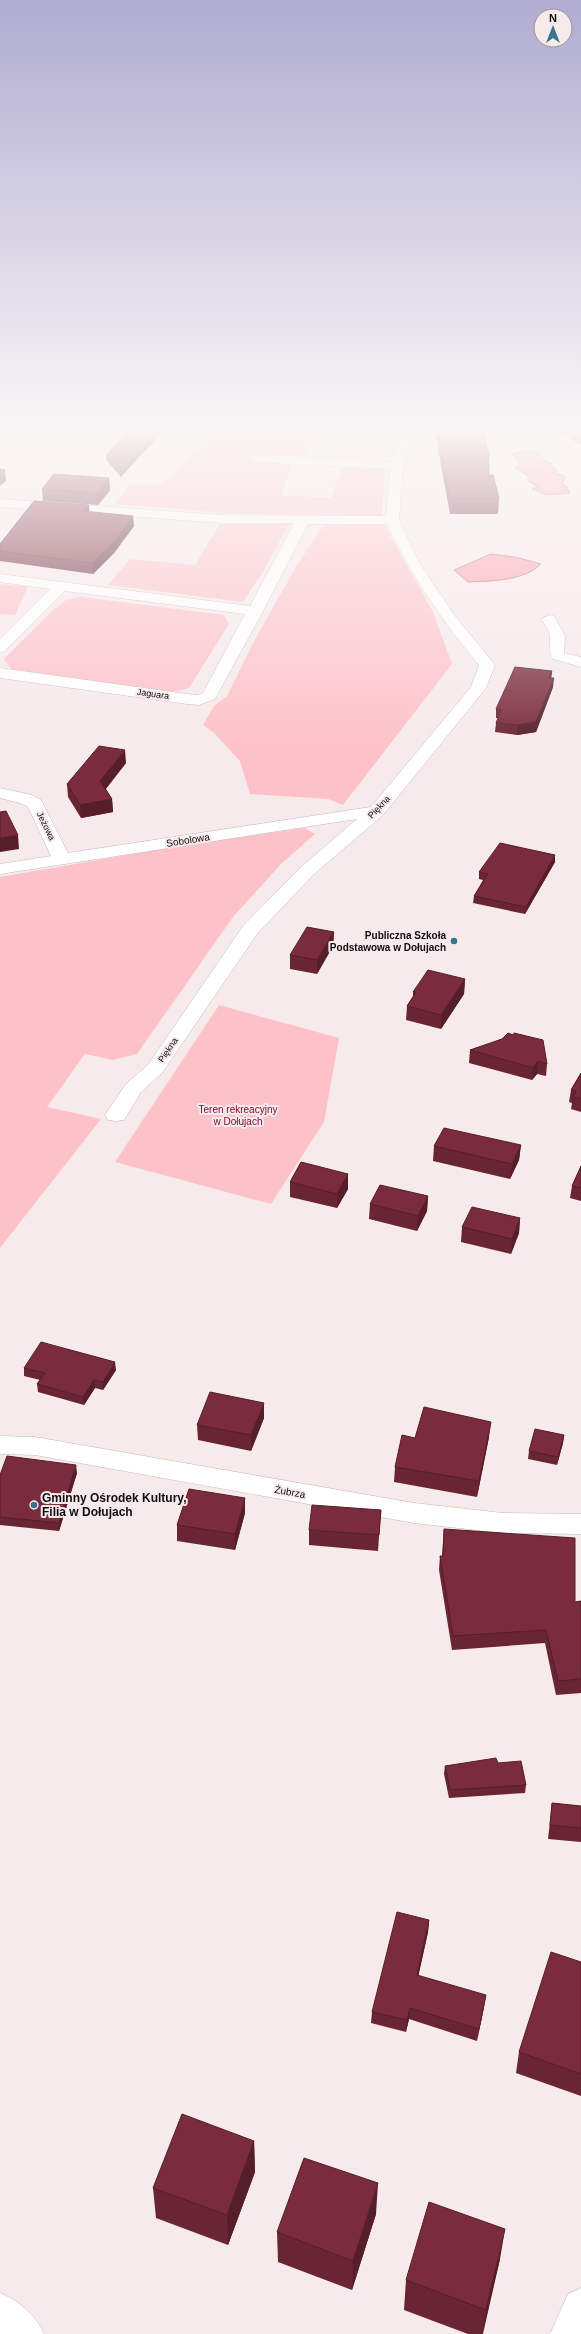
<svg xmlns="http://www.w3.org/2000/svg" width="581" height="2334" font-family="Arial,sans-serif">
	<rect width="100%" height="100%" fill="#f7eaeb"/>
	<!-- green -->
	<g fill="#fdc2c9">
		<path d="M 221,427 L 315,436 L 306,457 L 262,455 L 291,463 L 282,495 L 331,498 L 343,466 L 385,468 L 382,517 L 225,513 L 114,504 L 131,484 L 161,485 Z"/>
		<path d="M 383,523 L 433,612 L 452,664 L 343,805 L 328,799 L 250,794 L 240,761 L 214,733 L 203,725 L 214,706 L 227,696 L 252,645 L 295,568 L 323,526 Z"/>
		<path d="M 220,524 L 289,524 L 263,572 L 243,602 L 108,585 L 130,559 L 195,565 Z"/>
		<path d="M 0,584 L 28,587 L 15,615 L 0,614 Z"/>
		<path d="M 81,597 L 224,615 L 229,624 L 189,688 L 173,692 L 12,670 L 4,659 L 51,612 L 66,600 Z"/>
		<path d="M 305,828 L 315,834 L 282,863 L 233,917 L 137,1054 L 113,1060 L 85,1054 L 47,1107 L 101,1119 L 0,1248 L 0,877 L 185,845 Z"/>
		<path d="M 219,1005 L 339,1038 L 324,1122 L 271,1204 L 115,1162 Z"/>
	</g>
	<!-- water -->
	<g fill="#fb9fac" stroke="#b5737c">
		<path d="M 529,450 L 541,454 L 542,460 L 552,464 L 550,466 L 556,469 L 555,473 L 566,477 L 562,484 L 567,487 L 570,493 L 547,495 L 532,489 L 539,487 L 528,481 L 528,476 L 516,468 L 520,462 L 511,454 Z"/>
		<path d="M 491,554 L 515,557 L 541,564 C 524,581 491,581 468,582 L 454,570 Z"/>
	</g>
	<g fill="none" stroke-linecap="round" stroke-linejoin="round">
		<defs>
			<g id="minor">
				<path d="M 403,425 L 415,425 L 403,466 L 399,520 L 420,564 L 455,616 L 495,665 L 486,688 L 383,815 L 313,875 L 257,934 L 162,1073 L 141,1092 L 124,1120 L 116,1121 L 108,1120 L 105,1115 L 126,1084 L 148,1065 L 243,926 L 301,867 L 357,819 L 0,874 L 0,864 L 51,856 L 28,807 L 20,803 L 0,798 L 0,788 L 32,795 L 41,800 L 68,853 L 371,807 L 471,687 L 479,665 C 441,619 413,578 387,524 L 308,524 L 263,611 L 215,699 L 199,705 L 187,704 L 0,678 L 0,668 L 187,694 L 197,695 L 203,693 L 245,614 L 65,591 L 5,651 L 0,653 L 0,639 L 50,589 L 0,582 L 0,574 L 250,606 L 294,523 L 223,523 L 0,507 L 0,499 L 223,515 L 386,516 L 390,469 L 254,462 L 248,458 L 254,454 L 392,462 Z"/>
				<path d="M 549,615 L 554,616 L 565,636 L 564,653 L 581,657 L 581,667 L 553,659 C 547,651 551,646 550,637 C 550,631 544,624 542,619 Z"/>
				<path d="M 0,1436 L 35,1437 L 414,1503 L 503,1513 L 581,1514 L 581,1534 L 503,1533 L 414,1523 L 35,1455 L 0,1454 Z"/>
				<path d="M 0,2293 C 19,2301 36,2315 44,2334 L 0,2334 Z"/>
			</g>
			<path id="tertiary" d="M 581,2288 L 581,2334 L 550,2334 L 568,2294 Z"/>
		</defs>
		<!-- minor casing -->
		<use href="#minor" stroke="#c5b8b9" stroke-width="1"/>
		<!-- tertiary casing -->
		<use href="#tertiary" stroke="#c5b8b9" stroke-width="1"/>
		<!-- minor -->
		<use href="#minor" fill="#fff" fill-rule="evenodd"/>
		<!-- tertiary -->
		<use href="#tertiary" fill="#fff" fill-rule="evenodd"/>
	</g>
	<!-- wall -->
	<g fill="#692534">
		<path d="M 135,425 L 121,477 L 107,461 L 106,455 Z"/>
		<path d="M 436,425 L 489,475 L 499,498 L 498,514 L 450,514 L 436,438 Z"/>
		<path d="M 548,425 L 581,425 L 581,445 L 579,444 Z"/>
		<path d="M 109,478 L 110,490 L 98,505 L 43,501 L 42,489 Z"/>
		<path d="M 89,505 L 89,512 L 134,526 L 114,553 L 93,574 L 0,561 L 0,544 Z"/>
		<path d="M 552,671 L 551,678 L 553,687 L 536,732 L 517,735 L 495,732 L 496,723 L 498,718 L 496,718 L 496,709 Z"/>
		<path d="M 126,763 L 106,789 L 112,799 L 113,812 L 81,818 L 68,797 L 67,784 Z"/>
		<path d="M 555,862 L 525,914 L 473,903 L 474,896 L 483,880 L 479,879 L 479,872 Z"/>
		<path d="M 334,932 L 333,946 L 317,974 L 290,969 L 290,955 Z"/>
		<path d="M 465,979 L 464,994 L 441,1029 L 406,1020 L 407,1006 L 413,997 L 413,992 Z"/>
		<path d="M 502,1039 L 547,1064 L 546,1076 L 537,1074 L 532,1080 L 469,1063 L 470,1050 Z"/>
		<path d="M 581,1073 L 581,1112 L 571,1109 L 572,1103 L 569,1102 L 571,1090 Z"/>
		<path d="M 521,1145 L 519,1160 L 510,1179 L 433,1161 L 434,1146 Z"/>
		<path d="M 581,1166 L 581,1201 L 570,1198 L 572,1186 Z"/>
		<path d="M 348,1174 L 348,1189 L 337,1208 L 290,1197 L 290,1182 Z"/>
		<path d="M 428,1196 L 427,1211 L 417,1231 L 369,1219 L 370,1204 Z"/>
		<path d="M 520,1218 L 519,1233 L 511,1254 L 461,1242 L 462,1227 Z"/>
		<path d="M 24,1368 L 116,1370 L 103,1390 L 95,1388 L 84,1405 L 38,1392 L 37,1384 L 40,1380 L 24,1376 Z"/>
		<path d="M 264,1418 L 251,1451 L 198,1440 L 197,1425 Z"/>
		<path d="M 564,1435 L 563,1443 L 557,1465 L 528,1459 L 529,1451 Z"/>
		<path d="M 489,1437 L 477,1497 L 394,1482 L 395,1467 L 415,1438 Z"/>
		<path d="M 77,1473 L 59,1531 L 0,1525 L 0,1475 Z"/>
		<path d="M 381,1510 L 378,1551 L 309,1545 L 309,1530 Z"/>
		<path d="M 245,1513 L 235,1550 L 177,1541 L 177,1525 Z"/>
		<path d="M 444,1529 L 575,1602 L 581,1601 L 581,1693 L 556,1695 L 545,1643 L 452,1650 L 439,1570 L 440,1556 L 442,1556 Z"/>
		<path d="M 498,1763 L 526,1785 L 525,1793 L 449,1798 L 444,1774 L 445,1766 Z"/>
		<path d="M 552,1803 L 581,1806 L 581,1842 L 548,1839 Z"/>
		<path d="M 429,1920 L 428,1932 L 418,1976 L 484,2007 L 477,2041 L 409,2019 L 406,2032 L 371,2023 L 372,2012 Z"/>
		<path d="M 581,1962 L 581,2096 L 516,2073 L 519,2052 Z"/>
		<path d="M 254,2141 L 255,2172 L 228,2245 L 156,2218 L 153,2188 Z"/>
		<path d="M 376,2214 L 352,2290 L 278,2262 L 277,2232 Z"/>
		<path d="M 500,2259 L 483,2334 L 468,2334 L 404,2310 L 406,2280 Z"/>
	</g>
	<!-- shaded-wall -->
	<g fill="#551e2a">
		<path d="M 163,425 L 169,425 L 121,477 L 121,471 Z"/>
		<path d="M 5,470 L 6,481 L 0,486 L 0,474 Z"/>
		<path d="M 109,478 L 110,490 L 98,505 L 97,493 Z"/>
		<path d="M 89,505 L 90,515 L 83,511 Z"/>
		<path d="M 133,516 L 134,526 L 114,553 L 93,574 L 92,563 Z"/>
		<path d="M 552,671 L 551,680 L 548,678 Z"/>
		<path d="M 554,678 L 553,687 L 536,732 L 517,735 L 518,725 Z"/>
		<path d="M 125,750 L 126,763 L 101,794 L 100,781 Z"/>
		<path d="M 112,799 L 113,812 L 81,818 L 80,805 Z"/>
		<path d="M 18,835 L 19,849 L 0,852 L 0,838 Z"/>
		<path d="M 555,855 L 555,862 L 525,914 L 526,907 Z"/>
		<path d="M 334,932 L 333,946 L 317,974 L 317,960 Z"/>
		<path d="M 465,979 L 464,994 L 441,1029 L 441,1015 Z"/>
		<path d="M 538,1061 L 537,1074 L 532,1080 L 533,1068 Z"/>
		<path d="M 521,1145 L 519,1160 L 510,1179 L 512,1164 Z"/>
		<path d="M 348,1174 L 348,1189 L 337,1208 L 337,1194 Z"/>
		<path d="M 428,1196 L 427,1211 L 417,1231 L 418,1216 Z"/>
		<path d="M 520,1218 L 519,1233 L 511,1254 L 512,1239 Z"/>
		<path d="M 115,1362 L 116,1370 L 103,1390 L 103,1382 Z"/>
		<path d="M 94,1380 L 95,1388 L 84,1405 L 83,1397 Z"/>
		<path d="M 264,1403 L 264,1418 L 251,1451 L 251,1435 Z"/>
		<path d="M 491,1422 L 489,1437 L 477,1497 L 479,1481 Z"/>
		<path d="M 564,1435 L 563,1443 L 557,1465 L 558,1457 Z"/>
		<path d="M 76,1465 L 77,1473 L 59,1531 L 59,1523 Z"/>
		<path d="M 245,1498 L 245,1513 L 235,1550 L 235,1534 Z"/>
		<path d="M 429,1920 L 428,1932 L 416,1987 L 417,1975 Z"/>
		<path d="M 486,1995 L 484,2007 L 477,2041 L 479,2029 Z"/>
		<path d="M 410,2008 L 409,2019 L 406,2032 L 407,2020 Z"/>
		<path d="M 254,2141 L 255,2172 L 228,2245 L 227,2215 Z"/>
		<path d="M 378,2183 L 376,2214 L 352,2290 L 353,2261 Z"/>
		<path d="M 505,2229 L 500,2259 L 482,2334 L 486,2310 Z"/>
	</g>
	<!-- building -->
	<g fill="#7a2b3c" stroke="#551e2a">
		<path d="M 135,425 L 163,425 L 121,471 L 106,455 Z"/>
		<path d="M 437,425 L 482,425 L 489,456 L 489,475 L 493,475 L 499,498 L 450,498 Z"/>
		<path d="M 566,425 L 581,425 L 581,434 L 580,434 Z"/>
		<path d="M 0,469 L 5,470 L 0,474 Z"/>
		<path d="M 54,474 L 109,478 L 97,493 L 42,489 Z"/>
		<path d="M 34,501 L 89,505 L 83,511 L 133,516 L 114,542 L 92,563 L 0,551 L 0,544 Z"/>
		<path d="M 515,667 L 552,671 L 548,678 L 554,678 L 536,722 L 518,725 L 496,723 L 501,710 L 496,709 Z"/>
		<path d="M 99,746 L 125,750 L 100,781 L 112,799 L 80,805 L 67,784 Z"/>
		<path d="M 6,811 L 18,835 L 0,838 L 0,812 Z"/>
		<path d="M 500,843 L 555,855 L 526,907 L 474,896 L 488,874 L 479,872 Z"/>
		<path d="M 307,927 L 334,932 L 317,960 L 290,955 Z"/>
		<path d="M 428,970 L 465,979 L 441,1015 L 407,1006 L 416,992 L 413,992 Z"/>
		<path d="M 508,1033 L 513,1035 L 514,1033 L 543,1040 L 547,1064 L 538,1061 L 533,1068 L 470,1050 L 502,1039 Z"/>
		<path d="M 581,1073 L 581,1099 L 573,1097 L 576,1091 L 571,1090 Z"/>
		<path d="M 444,1128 L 521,1145 L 512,1164 L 434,1146 Z"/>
		<path d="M 301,1162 L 348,1174 L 337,1194 L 290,1182 Z"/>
		<path d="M 581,1166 L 581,1188 L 572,1186 Z"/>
		<path d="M 380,1185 L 428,1196 L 418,1216 L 370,1204 Z"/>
		<path d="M 472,1207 L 520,1218 L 512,1239 L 462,1227 Z"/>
		<path d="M 41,1342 L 115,1362 L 103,1382 L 94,1380 L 83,1397 L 37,1384 L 45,1373 L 24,1368 Z"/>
		<path d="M 210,1392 L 264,1403 L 251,1435 L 197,1425 Z"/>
		<path d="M 424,1407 L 491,1422 L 479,1481 L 395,1467 L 402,1435 L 415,1438 Z"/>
		<path d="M 535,1429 L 564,1435 L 558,1457 L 529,1451 Z"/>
		<path d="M 7,1456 L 76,1465 L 59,1523 L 0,1517 L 0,1475 Z"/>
		<path d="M 189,1489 L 245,1498 L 235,1534 L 177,1525 Z"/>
		<path d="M 312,1505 L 381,1510 L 379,1535 L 309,1530 Z"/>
		<path d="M 444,1529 L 575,1538 L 575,1602 L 581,1601 L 581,1679 L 558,1681 L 546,1630 L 453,1636 L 440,1556 L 443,1556 Z"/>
		<path d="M 496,1758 L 498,1763 L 521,1761 L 526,1785 L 450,1790 L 445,1766 Z"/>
		<path d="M 552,1803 L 581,1806 L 581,1828 L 550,1825 Z"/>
		<path d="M 397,1912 L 429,1920 L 417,1975 L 486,1995 L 479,2029 L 410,2008 L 407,2020 L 372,2012 Z"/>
		<path d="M 551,1952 L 581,1962 L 581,2074 L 519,2052 Z"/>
		<path d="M 182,2114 L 254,2141 L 227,2215 L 153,2188 Z"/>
		<path d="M 304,2158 L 378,2183 L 353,2261 L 277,2232 Z"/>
		<path d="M 429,2202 L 505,2229 L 486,2310 L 406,2280 Z"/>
	</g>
	<!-- sky -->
	<linearGradient id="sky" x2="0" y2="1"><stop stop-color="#afacd0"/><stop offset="0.57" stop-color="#fbf6f6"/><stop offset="1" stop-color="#fbf6f6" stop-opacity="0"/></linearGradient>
	<rect width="581" height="752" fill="url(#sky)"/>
	<!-- markers -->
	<g fill="#37778b" stroke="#f7eaeb" stroke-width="1.5">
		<circle cx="454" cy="941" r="4"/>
		<circle cx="34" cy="1505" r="4"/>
	</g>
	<g text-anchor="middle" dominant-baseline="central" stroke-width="4" stroke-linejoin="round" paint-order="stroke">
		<!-- far-street labels -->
		<g font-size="9" fill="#110c0d" stroke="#f7eaeb">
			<text transform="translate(153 694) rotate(8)">Jaguara</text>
			<text transform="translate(379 807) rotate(-47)">Piękna</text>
			<text transform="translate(46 826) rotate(64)">Jeżowa</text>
			<text transform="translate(168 1050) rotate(-56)">Piękna</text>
		</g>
		<!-- street labels -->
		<g font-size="10" fill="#110c0d" stroke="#f7eaeb">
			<text transform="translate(188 840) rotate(-9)">Sobolowa</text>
			<text transform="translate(290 1492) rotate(10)">Żubrza</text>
		</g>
		<!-- poi labels -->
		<g font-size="10" font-weight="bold" fill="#110c0d" stroke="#f7eaeb" text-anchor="end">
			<text x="446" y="935">Publiczna Szkoła<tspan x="446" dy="12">Podstawowa w Dołujach</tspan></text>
		</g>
		<!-- park labels -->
		<g font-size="10" fill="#77082d" stroke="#f7eaeb">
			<text x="238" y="1109">Teren rekreacyjny<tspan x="238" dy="12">w Dołujach</tspan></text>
		</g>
		<!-- near-poi labels -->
		<g font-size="12" font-weight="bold" fill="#110c0d" stroke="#f7eaeb" text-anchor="start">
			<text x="42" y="1498">Gminny Ośrodek Kultury,<tspan x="42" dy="14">Filia w Dołujach</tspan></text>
		</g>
	</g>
	<!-- north arrow -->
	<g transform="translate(553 28)"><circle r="19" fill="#f7eaeb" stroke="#9b9192"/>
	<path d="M0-3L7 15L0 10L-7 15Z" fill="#37778b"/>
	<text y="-6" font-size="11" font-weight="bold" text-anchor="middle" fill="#110c0d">N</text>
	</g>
</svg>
